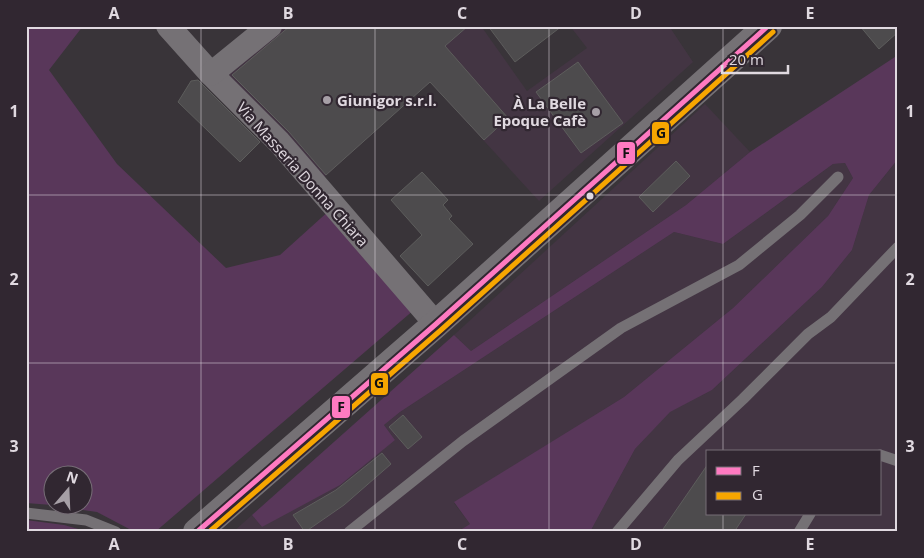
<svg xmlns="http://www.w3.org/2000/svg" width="924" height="558" font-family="'Open Sans',sans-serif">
	<rect width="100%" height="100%" fill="#393439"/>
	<!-- built -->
	<g fill="#433543" fill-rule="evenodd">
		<path d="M 278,26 L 481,26 L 527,91 L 587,48 L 570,26 L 669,26 L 693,62 L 539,201 L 430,82 L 321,180 L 221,75 Z"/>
		<path d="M 705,104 L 750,152 L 686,205 L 471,351 L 454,335 Z"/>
		<path d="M 898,159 L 898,532 L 590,532 L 635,449 L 669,412 L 712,390 L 822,287 L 852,250 L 869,195 ZM 708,452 L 880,452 L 880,514 L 708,514 Z"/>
		<path d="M 845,163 L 853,178 L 828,216 L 733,308 L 624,397 L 454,503 L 470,524 L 457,532 L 233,532 L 252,515 L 262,527 L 395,440 L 384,425 L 400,412 L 674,232 L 723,244 L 833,164 Z"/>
	</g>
	<!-- green -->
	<g fill="#59375a">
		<path d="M 26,26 L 83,26 L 49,70 L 117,164 L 226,268 L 280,255 L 331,209 L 415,309 L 155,532 L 135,532 L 97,512 L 55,506 L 82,506 L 82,476 L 52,476 L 52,505 L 26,503 Z"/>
		<path d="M 898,55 L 898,159 L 869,195 L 852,250 L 822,287 L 712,390 L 670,412 L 635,449 L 590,532 L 457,532 L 470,524 L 454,502 L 624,397 L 733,308 L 828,216 L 853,178 L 845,163 L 833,164 L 723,244 L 674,232 L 400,412 L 384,425 L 395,440 L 340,485 L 262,527 L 252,515 L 454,335 L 471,351 L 686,205 L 750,152 Z"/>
		<path d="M 26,520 L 64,525 L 89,532 L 26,532 Z"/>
	</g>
	<!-- building -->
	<g fill="#4d4b4d" stroke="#5d5d5c">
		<path d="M 290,26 L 468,26 L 445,46 L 508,118 L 484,140 L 430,82 L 326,175 L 289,132 L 232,75 Z"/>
		<path d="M 488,26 L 562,26 L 515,62 Z"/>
		<path d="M 860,26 L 898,26 L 898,32 L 879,49 Z"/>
		<path d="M 578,62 L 623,123 L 581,153 L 536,92 Z"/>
		<path d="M 198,80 L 260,142 L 240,162 L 178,102 L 191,81 Z"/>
		<path d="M 676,161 L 690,176 L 653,212 L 639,197 Z"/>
		<path d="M 422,172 L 448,200 L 443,205 L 452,216 L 449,219 L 473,244 L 428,286 L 400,256 L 422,235 L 391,200 Z"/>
		<path d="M 403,415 L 422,437 L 408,449 L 389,427 Z"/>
		<path d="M 382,453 L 391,464 L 344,505 L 305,532 L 293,515 L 336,490 Z"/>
		<path d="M 708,464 L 708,514 L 746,514 L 734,532 L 661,532 Z"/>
	</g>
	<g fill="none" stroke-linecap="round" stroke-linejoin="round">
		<!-- service -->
		<g stroke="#757175" stroke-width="11">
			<path d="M 880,455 L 898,461"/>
			<path d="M 26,513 L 86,520 L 116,532"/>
			<path d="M 349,532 L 463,441 L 621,328 L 739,265 L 800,215 L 838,177"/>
			<path d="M 617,532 L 678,460 L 743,399 L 808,334 L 831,317 L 898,247"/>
			<path d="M 799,532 L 810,514"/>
		</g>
		<!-- minor -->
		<g stroke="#757175" stroke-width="24">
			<path d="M 168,26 L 211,74 L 279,142 L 436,324"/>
			<path d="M 211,74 L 270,26"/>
		</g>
		<!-- tertiary -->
		<path stroke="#757175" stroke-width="28" d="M 197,532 L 436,324 L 768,26"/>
		<defs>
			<path id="bus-1" d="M 197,532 L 436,324 L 768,26"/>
			<path id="bus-2" d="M 209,532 L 441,330 L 773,32"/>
		</defs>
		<!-- bus-1 casing -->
		<use href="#bus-1" stroke="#312731" stroke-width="9"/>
		<!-- bus-2 casing -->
		<use href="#bus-2" stroke="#312731" stroke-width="9"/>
		<!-- bus-1 -->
		<use href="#bus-1" stroke="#fe7ac1" stroke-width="5"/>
		<!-- bus-2 -->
		<use href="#bus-2" stroke="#f7a600" stroke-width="5"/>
	</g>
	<!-- grid -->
	<path fill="none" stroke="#e0d9e0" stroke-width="1" stroke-opacity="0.55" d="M 201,26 L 201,532M 375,26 L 375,532M 549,26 L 549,532M 723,26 L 723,452M 26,195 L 898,195M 26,363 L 898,363M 723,514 L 723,532"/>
	<!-- markers -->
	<g fill="#a69fa6" stroke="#312731" stroke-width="2">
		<circle cx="327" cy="100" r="5"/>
		<circle cx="596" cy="112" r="5"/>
	</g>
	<circle fill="#e0d9e0" stroke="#312731" stroke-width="2" cx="590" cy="196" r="4.5"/>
	<g text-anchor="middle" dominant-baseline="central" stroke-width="4.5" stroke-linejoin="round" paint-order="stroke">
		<!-- poi labels -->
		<g font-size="15" font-weight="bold" fill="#e0d9e0" stroke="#312731" text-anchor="start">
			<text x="337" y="100">Giunigor s.r.l.</text>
			<text x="586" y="103" text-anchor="end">À La Belle<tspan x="586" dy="17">Epoque Cafè</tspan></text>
		</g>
		<!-- street labels -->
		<g font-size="15" fill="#e0d9e0" stroke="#312731">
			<text transform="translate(303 174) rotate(48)">Via Masseria Donna Chiara</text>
		</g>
	</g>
	<g stroke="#312731" stroke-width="2">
		<rect x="651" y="121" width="19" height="24" rx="5" fill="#f7a600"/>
		<rect x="616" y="141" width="20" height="24" rx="5" fill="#fe7ac1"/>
		<rect x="370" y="372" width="19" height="24" rx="5" fill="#f7a600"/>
		<rect x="331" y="395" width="20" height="24" rx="5" fill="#fe7ac1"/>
	</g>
	<g font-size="14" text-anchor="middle" font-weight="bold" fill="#111">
		<text x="661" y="138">G</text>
		<text x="626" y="158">F</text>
		<text x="379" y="388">G</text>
		<text x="341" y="412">F</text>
	</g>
	<!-- border -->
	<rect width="924" height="558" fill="none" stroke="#312731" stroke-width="55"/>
	<!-- legend -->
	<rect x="706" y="450" width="175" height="65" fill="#312731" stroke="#776e77"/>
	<rect x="716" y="467" width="25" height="8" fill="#fe7ac1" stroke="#776e77"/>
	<text x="752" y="476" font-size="15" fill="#e0d9e0">F</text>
	<rect x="716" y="492" width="25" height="8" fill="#f7a600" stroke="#776e77"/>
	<text x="752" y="500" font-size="15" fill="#e0d9e0">G</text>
	<!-- north arrow -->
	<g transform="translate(68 490) rotate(19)"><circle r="24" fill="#312731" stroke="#776e77"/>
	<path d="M0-4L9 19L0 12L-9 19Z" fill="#a69fa6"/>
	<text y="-8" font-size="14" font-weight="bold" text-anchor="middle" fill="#e0d9e0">N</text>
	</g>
	<!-- scale -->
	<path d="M722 65v8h66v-8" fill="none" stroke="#e0d9e0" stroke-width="2.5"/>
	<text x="729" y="65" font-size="15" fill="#e0d9e0" stroke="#312731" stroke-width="4" paint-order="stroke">20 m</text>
	<rect x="28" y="28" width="868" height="502" fill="none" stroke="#e0d9e0" stroke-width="2"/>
	<g font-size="16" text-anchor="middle" font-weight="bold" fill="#e0d9e0">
		<text x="114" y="19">A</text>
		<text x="288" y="19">B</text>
		<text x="462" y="19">C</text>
		<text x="636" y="19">D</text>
		<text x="810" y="19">E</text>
		<text x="14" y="117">1</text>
		<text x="910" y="117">1</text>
		<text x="14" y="285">2</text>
		<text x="910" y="285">2</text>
		<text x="14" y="452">3</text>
		<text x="910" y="452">3</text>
		<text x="114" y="550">A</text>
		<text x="288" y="550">B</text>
		<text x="462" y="550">C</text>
		<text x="636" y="550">D</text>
		<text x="810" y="550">E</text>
	</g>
</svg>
